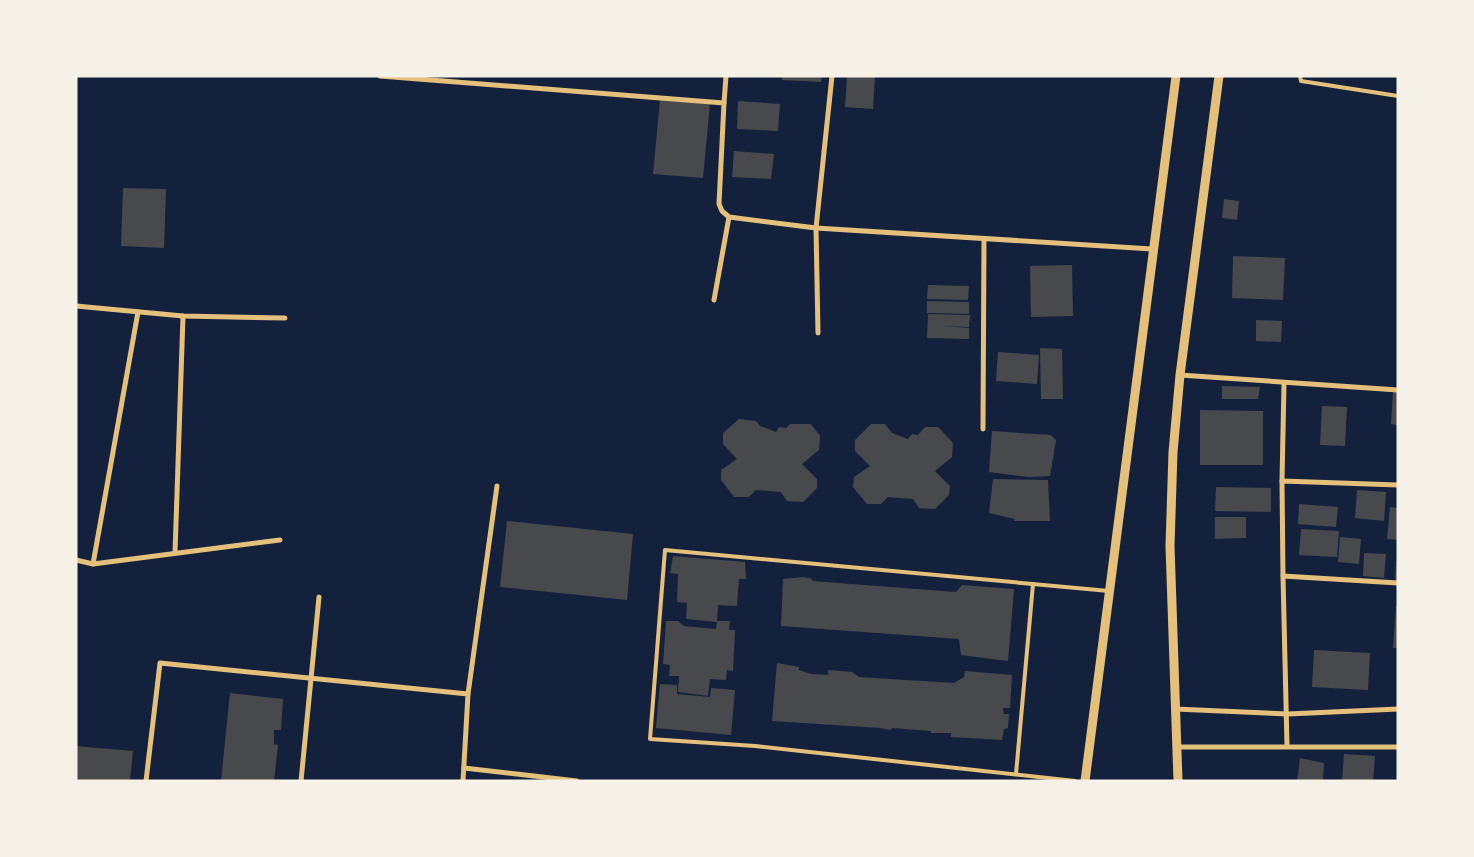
<svg xmlns="http://www.w3.org/2000/svg" width="1474" height="857" font-family="'Zilla Slab',serif">
	<rect width="100%" height="100%" fill="#14213d"/>
	<!-- building -->
	<g fill="#48494c">
		<path d="M 782,76 L 822,76 L 821,82 L 782,80 Z"/>
		<path d="M 847,76 L 875,76 L 873,109 L 845,107 Z"/>
		<path d="M 660,100 L 710,104 L 703,178 L 653,174 Z"/>
		<path d="M 738,101 L 780,104 L 778,131 L 737,129 Z"/>
		<path d="M 734,151 L 774,154 L 771,179 L 732,177 Z"/>
		<path d="M 123,188 L 166,189 L 164,248 L 121,246 Z"/>
		<path d="M 1224,199 L 1239,201 L 1237,220 L 1222,218 Z"/>
		<path d="M 1233,256 L 1285,258 L 1283,300 L 1232,298 Z"/>
		<path d="M 1072,265 L 1073,316 L 1031,317 L 1030,266 Z"/>
		<path d="M 928,285 L 969,286 L 968,300 L 927,299 Z"/>
		<path d="M 927,301 L 969,302 L 969,314 L 927,313 Z"/>
		<path d="M 928,314 L 970,315 L 969,327 L 943,326 L 969,328 L 969,339 L 927,338 Z"/>
		<path d="M 1256,320 L 1282,321 L 1281,342 L 1256,341 Z"/>
		<path d="M 1040,348 L 1062,349 L 1063,399 L 1041,399 Z"/>
		<path d="M 998,352 L 1039,355 L 1037,384 L 996,381 Z"/>
		<path d="M 1222,386 L 1260,387 L 1258,399 L 1222,399 Z"/>
		<path d="M 1393,392 L 1398,392 L 1398,425 L 1391,424 Z"/>
		<path d="M 1322,406 L 1347,407 L 1345,446 L 1320,445 Z"/>
		<path d="M 1200,410 L 1263,411 L 1263,465 L 1200,465 Z"/>
		<path d="M 739,419 L 756,421 L 760,426 L 776,432 L 779,427 L 786,428 L 790,424 L 811,424 L 820,436 L 819,450 L 802,464 L 817,479 L 817,488 L 803,502 L 787,501 L 781,492 L 756,490 L 749,497 L 734,497 L 721,480 L 721,470 L 737,459 L 723,444 L 723,433 Z"/>
		<path d="M 871,424 L 885,424 L 892,433 L 908,439 L 912,434 L 918,435 L 925,427 L 938,427 L 953,443 L 952,457 L 935,471 L 950,486 L 949,495 L 935,509 L 919,508 L 913,499 L 888,497 L 881,504 L 867,504 L 853,487 L 854,477 L 870,466 L 855,451 L 855,440 Z"/>
		<path d="M 992,431 L 1051,435 L 1056,440 L 1050,476 L 1029,477 L 989,472 Z"/>
		<path d="M 993,479 L 1048,480 L 1050,521 L 1014,521 L 1015,519 L 989,513 Z"/>
		<path d="M 1216,487 L 1271,488 L 1271,512 L 1215,511 Z"/>
		<path d="M 1357,490 L 1386,492 L 1384,521 L 1355,518 Z"/>
		<path d="M 1299,504 L 1338,507 L 1336,527 L 1298,524 Z"/>
		<path d="M 1390,507 L 1398,508 L 1398,540 L 1387,539 Z"/>
		<path d="M 1215,517 L 1246,517 L 1246,538 L 1215,539 Z"/>
		<path d="M 507,521 L 633,534 L 627,600 L 500,587 Z"/>
		<path d="M 1301,529 L 1339,531 L 1337,557 L 1299,555 Z"/>
		<path d="M 1340,537 L 1361,539 L 1359,564 L 1338,562 Z"/>
		<path d="M 1364,553 L 1386,554 L 1384,578 L 1363,576 Z"/>
		<path d="M 673,556 L 745,562 L 746,579 L 739,579 L 737,606 L 718,605 L 717,622 L 686,619 L 687,603 L 677,602 L 678,574 L 670,573 Z"/>
		<path d="M 1396,561 L 1398,561 L 1398,581 L 1395,580 Z"/>
		<path d="M 804,577 L 812,579 L 812,581 L 956,592 L 962,585 L 1014,589 L 1008,661 L 961,655 L 959,639 L 781,626 L 783,579 Z"/>
		<path d="M 1396,606 L 1398,606 L 1398,648 L 1393,648 Z"/>
		<path d="M 666,621 L 678,621 L 684,626 L 716,629 L 717,621 L 730,621 L 729,630 L 735,630 L 733,671 L 727,670 L 726,680 L 710,679 L 708,696 L 678,692 L 679,676 L 669,676 L 670,665 L 663,664 Z"/>
		<path d="M 1314,650 L 1370,653 L 1368,690 L 1312,687 Z"/>
		<path d="M 777,663 L 799,667 L 799,670 L 811,674 L 828,675 L 828,670 L 852,672 L 859,677 L 954,683 L 964,677 L 965,671 L 1012,675 L 1010,708 L 1003,708 L 1004,714 L 1009,714 L 1008,728 L 1004,729 L 1002,740 L 951,737 L 951,733 L 931,733 L 931,731 L 892,728 L 891,730 L 880,728 L 772,721 Z"/>
		<path d="M 660,684 L 677,685 L 677,694 L 710,697 L 711,688 L 735,690 L 731,735 L 656,728 Z"/>
		<path d="M 230,693 L 283,699 L 281,730 L 274,730 L 274,744 L 278,745 L 274,781 L 221,781 Z"/>
		<path d="M 76,746 L 133,751 L 130,781 L 76,781 Z"/>
		<path d="M 1344,754 L 1375,756 L 1373,781 L 1342,781 Z"/>
		<path d="M 1300,758 L 1324,763 L 1323,781 L 1297,781 Z"/>
	</g>
	<g fill="none" stroke-linecap="round" stroke-linejoin="round">
		<!-- service -->
		<g stroke="#e5c07b" stroke-width="4">
			<path d="M 1300,76 L 1301,81 L 1398,96"/>
			<path d="M 1016,774 L 1033,584"/>
			<path d="M 1075,781 L 755,746 L 650,739 L 665,550 L 1109,591"/>
		</g>
		<!-- minor -->
		<g stroke="#e5c07b" stroke-width="5">
			<path d="M 380,76 L 724,103 L 719,204 L 722,211 L 729,217 L 816,228 L 1152,249"/>
			<path d="M 724,103 L 726,76"/>
			<path d="M 714,300 L 729,217"/>
			<path d="M 76,306 L 183,316 L 285,318"/>
			<path d="M 818,333 L 816,228 L 832,76"/>
			<path d="M 1180,375 L 1398,390"/>
			<path d="M 983,429 L 984,239"/>
			<path d="M 1282,481 L 1284,384"/>
			<path d="M 175,553 L 183,316"/>
			<path d="M 76,560 L 93,564 L 280,540"/>
			<path d="M 93,564 L 138,312"/>
			<path d="M 1283,576 L 1282,481 L 1398,485"/>
			<path d="M 468,694 L 497,486"/>
			<path d="M 1175,709 L 1288,714 L 1398,709"/>
			<path d="M 1287,746 L 1283,576 L 1398,583"/>
			<path d="M 1177,747 L 1398,747"/>
			<path d="M 464,768 L 577,781"/>
			<path d="M 146,781 L 160,663 L 468,694 L 463,781"/>
			<path d="M 301,781 L 319,597"/>
		</g>
		<!-- tertiary -->
		<g stroke="#e5c07b" stroke-width="9">
			<path d="M 1085,781 L 1176,76"/>
			<path d="M 1178,781 L 1170,546 L 1173,452 L 1180,375 L 1219,76"/>
		</g>
	</g>
	<!-- border -->
	<rect width="1474" height="857" fill="none" stroke="#f6f1e7" stroke-width="155"/>
</svg>
